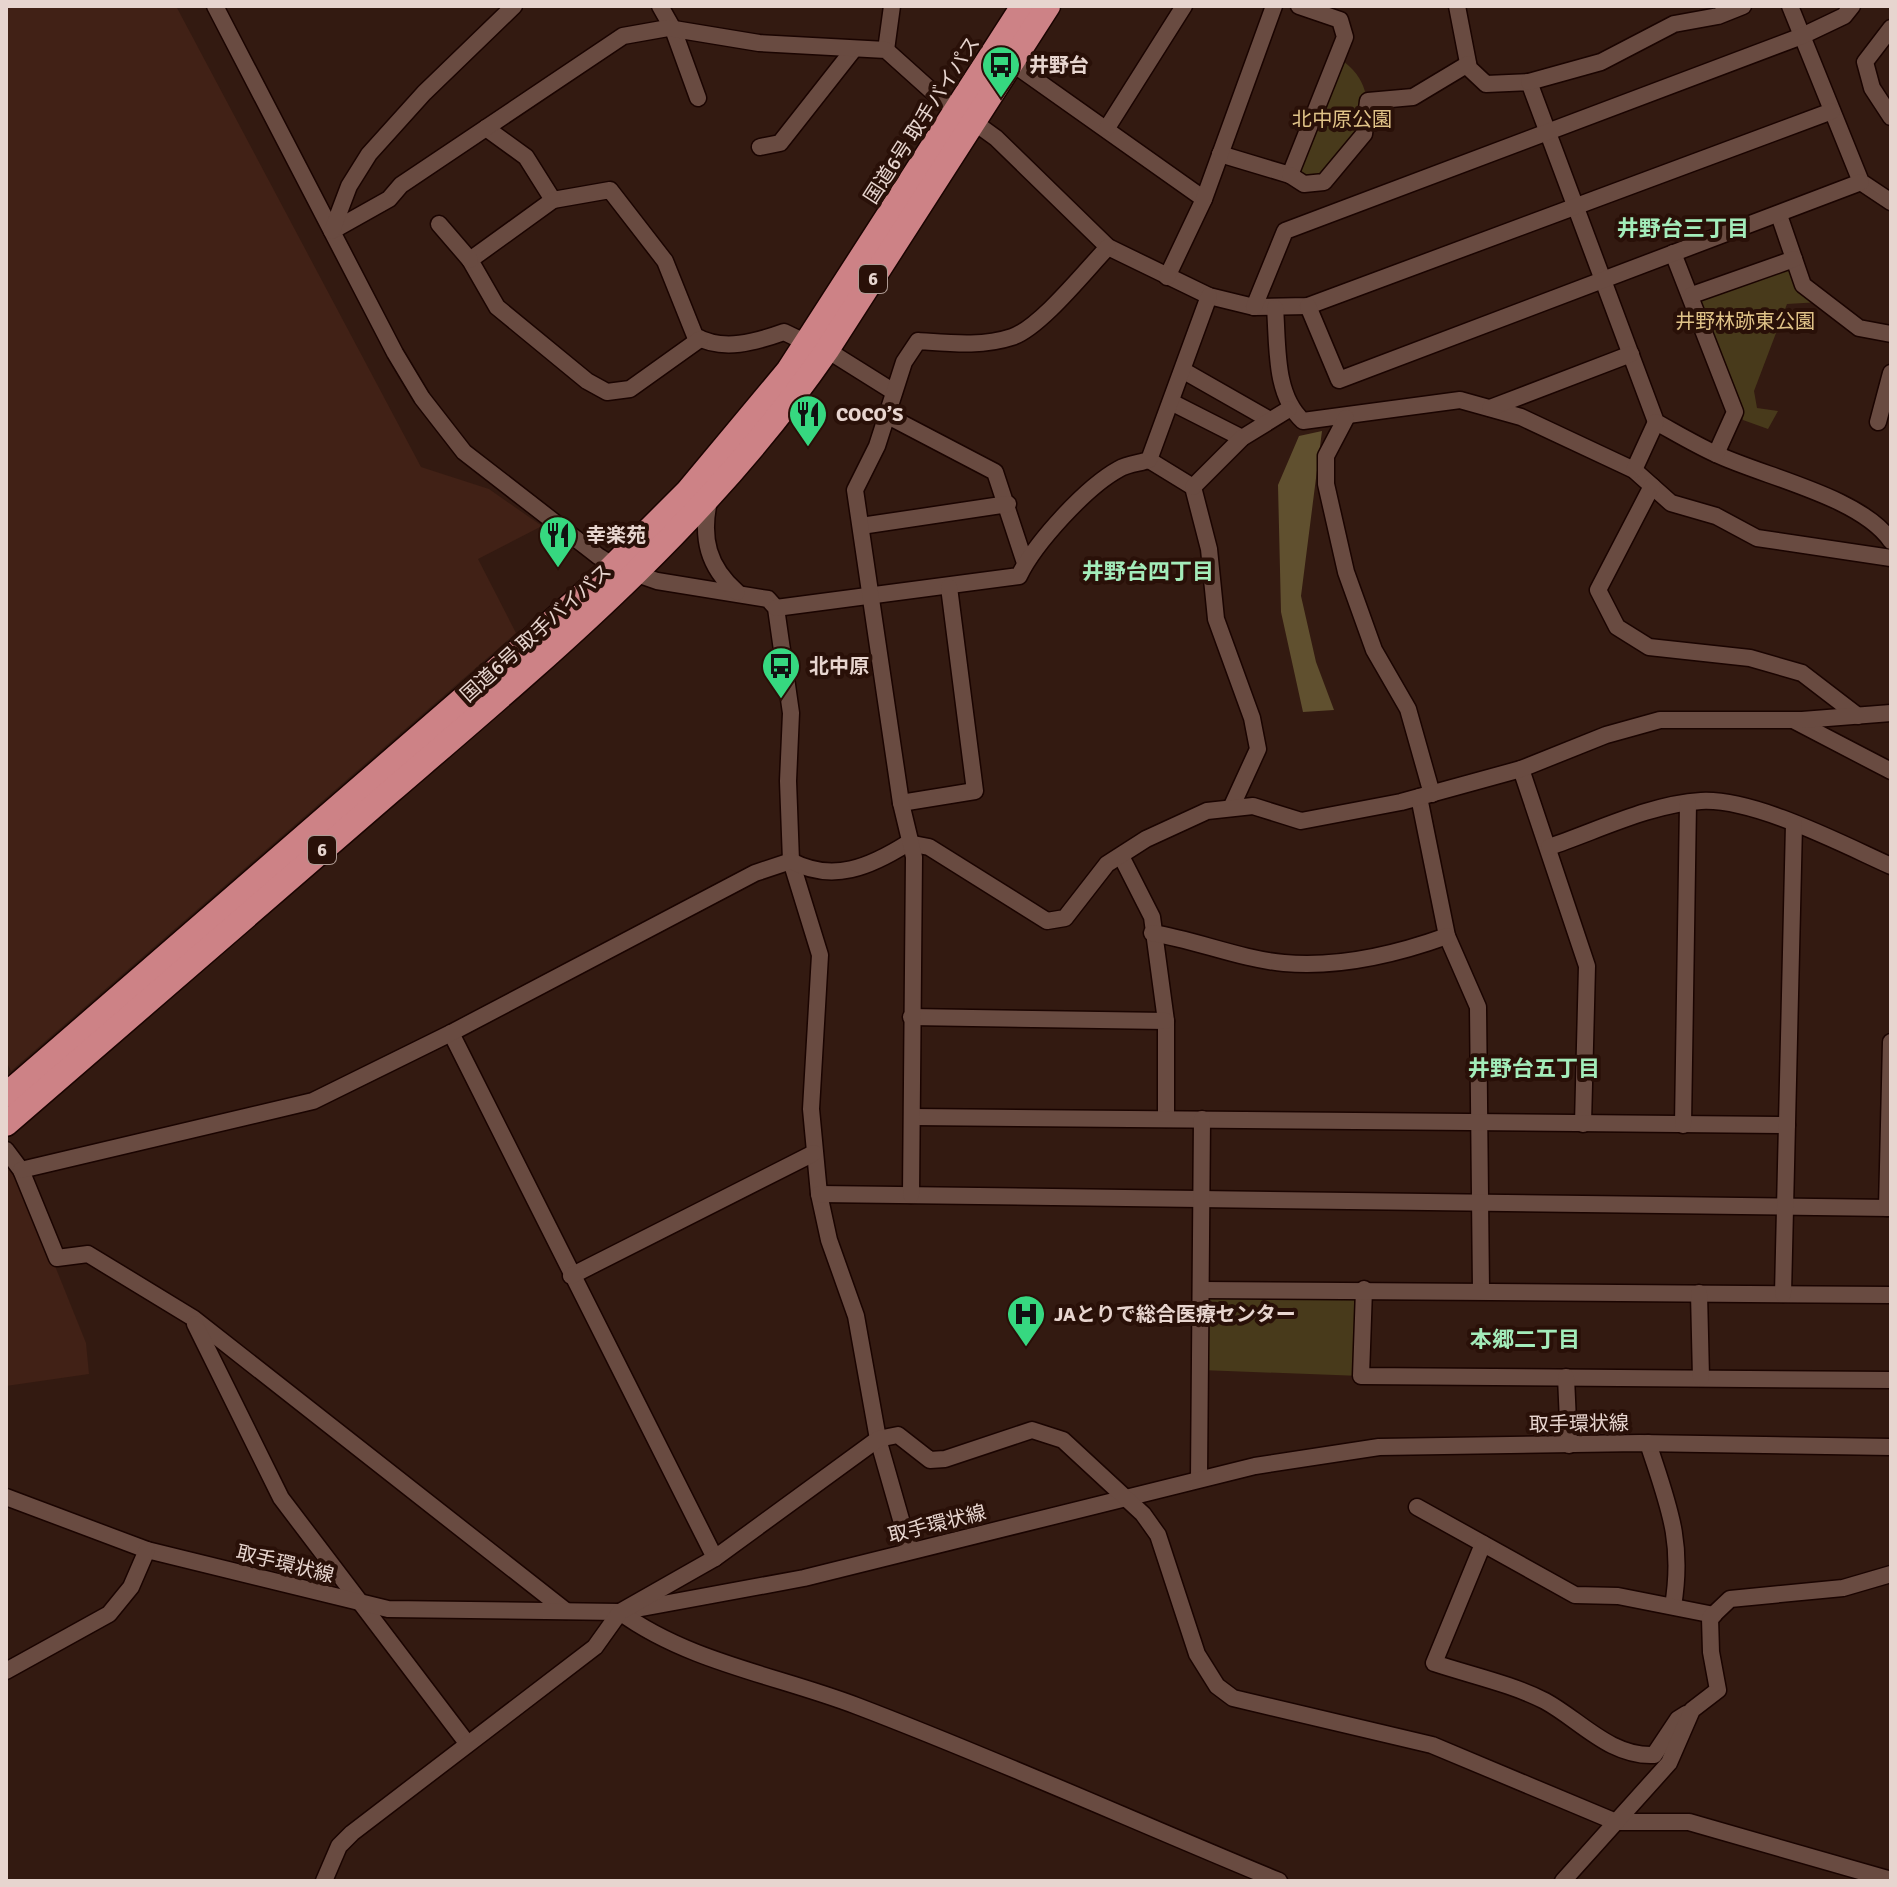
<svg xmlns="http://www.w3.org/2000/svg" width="1897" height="1887" font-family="Signika,'Noto Sans JP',sans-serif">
	<rect width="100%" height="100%" fill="#331a11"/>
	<!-- built -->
	<g fill="#412116">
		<path d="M 6,6 L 176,6 L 421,467 L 489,489 L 542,526 L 478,559 L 516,633 L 11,1071 L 6,1061 Z"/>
		<path d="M 6,1159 L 20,1179 L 86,1343 L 89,1374 L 6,1386 Z"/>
	</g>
	<!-- green -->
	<g fill="#483a1b">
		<path d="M 1340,59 C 1368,78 1368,99 1368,130 L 1324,182 L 1290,175 Z"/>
		<path d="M 1792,269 L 1837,301 L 1787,304 L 1754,391 L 1757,408 L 1778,411 L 1768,429 L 1743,420 L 1700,299 Z"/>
		<path d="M 1364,1289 L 1361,1376 L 1201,1370 L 1201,1290 Z"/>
	</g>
	<!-- forest -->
	<path fill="#60502f" d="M 1322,431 L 1301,596 L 1316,662 L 1334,710 L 1303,712 L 1281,612 L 1278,485 L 1299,436 Z"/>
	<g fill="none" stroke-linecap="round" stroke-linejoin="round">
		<defs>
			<g id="minor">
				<path d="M 215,6 L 395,353 L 422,398 L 464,452 L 598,556 L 614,566 L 657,581 L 768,599 L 776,608 L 791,713 L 788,781 L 791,861 L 820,955 L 811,1109 L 819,1194 L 829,1240 L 856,1316 L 878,1439 L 910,1551"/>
				<path d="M 660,6 L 673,29 L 698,98"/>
				<path d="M 1457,6 L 1469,68 L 1486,84 L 1529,82 L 1656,422 C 1676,433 1696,445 1716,454 C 1765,477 1861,497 1891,541"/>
				<path d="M 1790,6 L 1861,182 L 1891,202"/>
				<path d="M 1891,28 L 1865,62 L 1872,88 L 1891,117"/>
				<path d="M 886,50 L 892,6"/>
				<path d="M 1012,63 L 1204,199"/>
				<path d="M 1529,82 L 1601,62 L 1674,24 L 1718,16 L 1743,6"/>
				<path d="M 486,128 L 526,157 L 553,200 L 610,190 L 665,261 L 695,336 C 723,352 756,342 784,332 L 807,343"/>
				<path d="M 1107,128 L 1184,6"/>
				<path d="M 760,147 L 780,143 L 854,49"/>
				<path d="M 1220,154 L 1290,175 L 1345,37 L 1340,20 L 1299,6"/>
				<path d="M 1290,175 L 1304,184 L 1324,182 L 1364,134 L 1368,101 L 1413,97 L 1468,64"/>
				<path d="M 553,200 L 470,260 L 497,307 L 587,381 L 607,392 L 630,389 L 700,339"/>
				<path d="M 1779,215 L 1803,285 L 1859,328 L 1891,334"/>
				<path d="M 439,224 L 470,260"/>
				<path d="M 332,231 L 389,199 L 401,185 L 623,36 L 668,28 L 759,43 L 886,50 L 935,94 L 996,138 L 1108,247 L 1209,296 L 1254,307 L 1308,306 L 1832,111"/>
				<path d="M 332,231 L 349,186 L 369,154 L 424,93 L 514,6"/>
				<path d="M 1673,253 L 1735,412 L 1716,454"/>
				<path d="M 1167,277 L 1204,199 L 1274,6"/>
				<path d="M 1692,295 L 1794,259"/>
				<path d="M 1308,306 L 1339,380 L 1861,182"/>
				<path d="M 1254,307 L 1285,231 L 1802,36 L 1844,16 L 1852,6"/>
				<path d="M 1275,308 C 1278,345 1274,395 1303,421 L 1460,400 L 1521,417 L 1634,470 L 1671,503 L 1716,516 L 1757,538 L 1891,558"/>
				<path d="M 827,350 L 894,392"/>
				<path d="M 1184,371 L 1270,420"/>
				<path d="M 1173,403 L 1242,438"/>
				<path d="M 1490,408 L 1631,354"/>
				<path d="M 888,416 L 995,472 L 1025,563"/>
				<path d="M 1346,418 L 1326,456 L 1326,484 L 1346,572 L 1374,650 L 1408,709 L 1432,794"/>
				<path d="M 1878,422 L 1891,373"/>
				<path d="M 1149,460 L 1193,487 L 1209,549 L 1216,619 L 1252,718 L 1258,749 L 1231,808"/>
				<path d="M 1634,470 L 1656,422"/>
				<path d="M 1652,486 L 1598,590 L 1617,627 L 1649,647 L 1750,658 L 1802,673 L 1858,716"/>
				<path d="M 1193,487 L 1242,438 L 1289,409"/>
				<path d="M 709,501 C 701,538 708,567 737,592"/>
				<path d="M 861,526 L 1008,504"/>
				<path d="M 776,608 L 1019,576 C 1035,543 1086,487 1119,469 C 1127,464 1140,463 1149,460 L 1209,296"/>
				<path d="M 1795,721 L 1891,771"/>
				<path d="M 1521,769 L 1587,966 L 1583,1124"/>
				<path d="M 1419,797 L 1447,936 L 1478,1007 L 1481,1290"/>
				<path d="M 901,803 L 975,791 L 949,587"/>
				<path d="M 1549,847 C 1597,831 1650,804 1701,801 C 1754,798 1842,844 1891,866"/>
				<path d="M 1121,856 L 1152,917 L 1166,1021 L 1166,1119"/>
				<path d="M 1152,933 C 1196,940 1240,959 1284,963 C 1339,968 1397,954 1447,936"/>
				<path d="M 911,1017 L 1166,1021"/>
				<path d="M 451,1033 L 715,1558"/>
				<path d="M 913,1117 L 1787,1125"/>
				<path d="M 1683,1125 L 1688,803"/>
				<path d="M 6,1150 L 21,1170 L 57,1258 L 88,1254 L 193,1318 L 566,1611"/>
				<path d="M 21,1170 L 313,1101 L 451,1033 L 755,873 L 791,861 C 833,883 870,867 908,843 L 929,847 L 1047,921 L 1065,918 L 1107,864 L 1146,839 L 1207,811 L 1253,806 L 1301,821 L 1401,802 L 1521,769 L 1606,735 L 1660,720 L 1802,720 L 1891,713"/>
				<path d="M 819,1194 L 1891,1208"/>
				<path d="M 911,1195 L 914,857 L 901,803 L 855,490 L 877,446 L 904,362 L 918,341 C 949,343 982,347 1012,337 C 1040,328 1086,270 1108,247"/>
				<path d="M 1887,1208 L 1891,1042"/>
				<path d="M 571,1276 L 814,1153"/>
				<path d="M 1364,1289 L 1361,1376 L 1891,1380"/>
				<path d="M 1201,1290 L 1891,1295"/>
				<path d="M 1699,1293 L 1701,1378"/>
				<path d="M 1783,1294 L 1794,824"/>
				<path d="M 195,1324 L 281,1498 L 467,1743"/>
				<path d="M 1566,1377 L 1569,1445"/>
				<path d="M 1648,1443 C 1668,1505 1684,1540 1673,1606"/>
				<path d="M 1199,1478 L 1202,1119"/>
				<path d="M 6,1497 L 147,1550 L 388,1609 L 620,1612 L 804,1578 L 1255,1466 L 1379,1447 L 1640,1443 L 1891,1447"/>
				<path d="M 1417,1507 L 1575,1595 L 1618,1596 L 1714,1615"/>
				<path d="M 1483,1544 L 1434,1663 C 1470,1675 1512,1684 1545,1701 C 1580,1720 1610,1757 1654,1755 L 1678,1719 L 1686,1714"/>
				<path d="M 620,1612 C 688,1662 779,1676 857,1706 C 999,1760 1138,1823 1279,1881"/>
				<path d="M 6,1671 L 109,1614 L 131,1587 L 147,1550"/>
				<path d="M 324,1881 L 339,1846 L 352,1833 L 595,1647 L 620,1612 L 715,1558 L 878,1439 L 898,1435 L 930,1460 L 945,1459 L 1032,1430 L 1063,1440 L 1143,1514 L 1158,1535 L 1197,1654 L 1217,1686 L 1233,1698 L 1432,1745 L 1616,1822 L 1689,1822 L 1891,1880"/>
				<path d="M 1563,1881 L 1669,1763 L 1692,1710 L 1718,1690 L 1711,1652 L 1710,1618 L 1730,1599 L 1843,1588 L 1891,1574"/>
			</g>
			<g id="highway">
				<path d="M 6,1095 L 594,585 L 688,491 L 788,371 L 1023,6"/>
				<path d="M 6,1124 C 134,1013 262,902 391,791 C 549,655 708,523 827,350 L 1048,6"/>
			</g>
		</defs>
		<!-- minor casing -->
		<use href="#minor" stroke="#1a0401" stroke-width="19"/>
		<!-- highway casing -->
		<use href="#highway" stroke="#1a0401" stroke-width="27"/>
		<!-- minor -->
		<use href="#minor" stroke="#694b41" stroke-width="16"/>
		<!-- highway -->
		<use href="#highway" stroke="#cd8286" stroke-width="24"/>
	</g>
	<!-- icons -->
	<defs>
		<symbol id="bus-pin" viewBox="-11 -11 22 30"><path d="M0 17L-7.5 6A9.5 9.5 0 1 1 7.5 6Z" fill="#36d880" stroke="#291008"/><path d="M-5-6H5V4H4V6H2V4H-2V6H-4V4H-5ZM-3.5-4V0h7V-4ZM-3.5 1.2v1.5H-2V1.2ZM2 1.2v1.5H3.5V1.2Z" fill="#111"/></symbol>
		<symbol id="restaurant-pin" viewBox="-11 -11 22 30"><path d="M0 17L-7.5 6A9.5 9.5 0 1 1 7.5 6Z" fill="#36d880" stroke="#291008"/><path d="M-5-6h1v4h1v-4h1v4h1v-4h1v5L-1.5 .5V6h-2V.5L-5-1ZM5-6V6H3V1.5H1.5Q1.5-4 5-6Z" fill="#111"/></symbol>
		<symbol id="hospital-pin" viewBox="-11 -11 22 30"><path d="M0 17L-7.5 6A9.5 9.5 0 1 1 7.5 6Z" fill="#36d880" stroke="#291008"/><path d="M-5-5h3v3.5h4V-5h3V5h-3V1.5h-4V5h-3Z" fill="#111"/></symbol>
	</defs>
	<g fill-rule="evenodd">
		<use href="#bus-pin" x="979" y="43" width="44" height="60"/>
		<use href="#restaurant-pin" x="786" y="392" width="44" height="60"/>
		<use href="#restaurant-pin" x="536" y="513" width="44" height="60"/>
		<use href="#bus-pin" x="759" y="644" width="44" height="60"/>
		<use href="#hospital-pin" x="1004" y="1292" width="44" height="60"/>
	</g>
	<g text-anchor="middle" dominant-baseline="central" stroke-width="8" stroke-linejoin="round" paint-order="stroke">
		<!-- shield labels -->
		<g fill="#291008" stroke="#ae9a93" stroke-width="2">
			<rect x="859" y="265" width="28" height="28" rx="6"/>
			<rect x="308" y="836" width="28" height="28" rx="6"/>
		</g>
		<g font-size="18" font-weight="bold" fill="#e7d5cf">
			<text x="873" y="279">6</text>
			<text x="322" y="850">6</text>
		</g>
		<!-- poi labels -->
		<g font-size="20" font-weight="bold" fill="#e7d5cf" stroke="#291008" text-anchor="start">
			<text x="1029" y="65">井野台</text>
			<text x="836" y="414">COCO’S</text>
			<text x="586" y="535">幸楽苑</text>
			<text x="809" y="666">北中原</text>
			<text x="1054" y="1314">JAとりで総合医療センター</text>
		</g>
		<!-- park labels -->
		<g font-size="20" fill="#e0c388" stroke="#291008">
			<text x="1342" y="119">北中原公園</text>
			<text x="1745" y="321">井野林跡東公園</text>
		</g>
		<!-- street labels -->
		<g font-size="20" fill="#e7d5cf" stroke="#291008">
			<text transform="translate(922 120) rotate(-57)">国道6号 取手バイパス</text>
			<text transform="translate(536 633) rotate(-42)">国道6号 取手バイパス</text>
			<text transform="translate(1579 1424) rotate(-1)">取手環状線</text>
			<text transform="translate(937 1524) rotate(-14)">取手環状線</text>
			<text transform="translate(285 1564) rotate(14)">取手環状線</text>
		</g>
		<!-- neighbourhood labels -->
		<g font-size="22" font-weight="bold" fill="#a3ecba" stroke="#291008">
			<text x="1683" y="228">井野台三丁目</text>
			<text x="1148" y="571">井野台四丁目</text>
			<text x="1534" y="1068">井野台五丁目</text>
			<text x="1525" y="1339">本郷二丁目</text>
		</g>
	</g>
	<!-- border -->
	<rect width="1897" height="1887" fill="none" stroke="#e7d5cf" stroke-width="16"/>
</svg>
